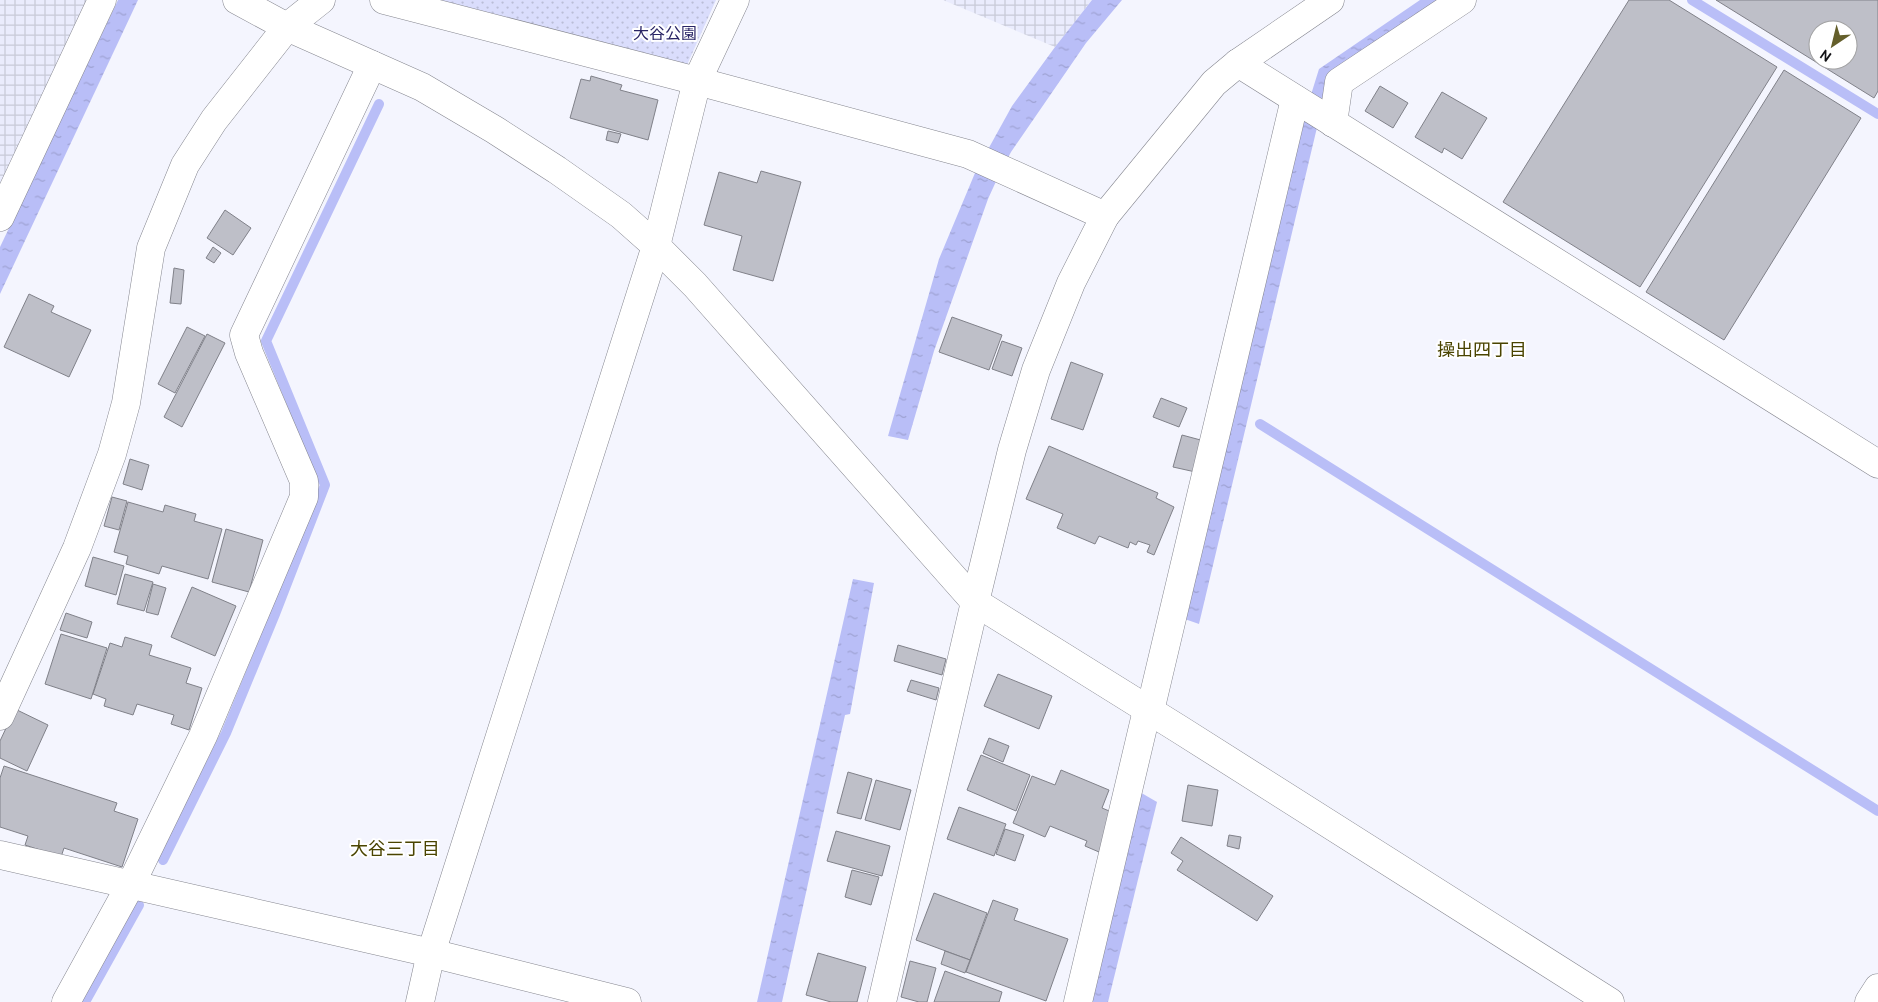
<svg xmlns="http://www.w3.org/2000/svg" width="1878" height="1002" font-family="Cabin,'Noto Sans JP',sans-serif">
	<defs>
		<pattern id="industrial-grid" width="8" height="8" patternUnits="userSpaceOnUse" patternTransform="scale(1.25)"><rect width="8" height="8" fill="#eaecfd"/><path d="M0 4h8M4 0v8" fill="none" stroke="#c8cad8"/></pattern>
		<pattern id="grass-dots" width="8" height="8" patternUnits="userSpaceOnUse" patternTransform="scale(1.25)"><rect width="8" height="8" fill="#daddfc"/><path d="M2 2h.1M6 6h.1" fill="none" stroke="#babdd7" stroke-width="1.8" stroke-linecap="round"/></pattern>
		<pattern id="water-ripples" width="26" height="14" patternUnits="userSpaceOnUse" patternTransform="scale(1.25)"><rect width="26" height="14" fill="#b9bef7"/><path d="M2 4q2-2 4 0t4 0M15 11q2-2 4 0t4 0" fill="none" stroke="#9ea2d3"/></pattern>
	</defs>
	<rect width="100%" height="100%" fill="#f4f5fe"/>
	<!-- industrial -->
	<g fill="url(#industrial-grid)">
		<path d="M 0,0 L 89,0 L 0,188 Z"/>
		<path d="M 943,0 L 1092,0 L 1055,47 Z"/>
	</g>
	<!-- grass -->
	<path fill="url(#grass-dots)" d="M 421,0 L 716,0 L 687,65 Z"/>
	<!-- water -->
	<g fill="url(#water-ripples)">
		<path d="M 118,0 L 138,0 L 0,294 L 0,247 Z"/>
		<path d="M 1092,0 L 1122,0 L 1086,43 L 1011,152 L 998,177 L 988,199 L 934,351 L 908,440 L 888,436 L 939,259 L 975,173 L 1012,106 L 1055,47 Z"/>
		<path d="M 1420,0 L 1443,0 L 1329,77 L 1199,624 L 1179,617 L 1300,130 L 1319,69 Z"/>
		<path d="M 853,579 L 874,583 L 850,714 L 845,715 L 782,1002 L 757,1002 Z"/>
		<path d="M 1138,791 L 1157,802 L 1108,1002 L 1087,1002 Z"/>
	</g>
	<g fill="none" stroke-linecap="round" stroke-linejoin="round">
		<!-- stream -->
		<g stroke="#b9bef7" stroke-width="10">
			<path d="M 1692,0 L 1878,114"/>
			<path d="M 1260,424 L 1878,811"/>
			<path d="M 163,860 L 226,733 L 275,614 L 325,485 L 266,341 L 379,104"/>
			<path d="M 85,1002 L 139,905"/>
		</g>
	</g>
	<!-- building -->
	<g fill="#bebfc8" stroke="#808189" fill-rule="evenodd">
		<path d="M 1629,0 L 1669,0 L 1777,67 L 1640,287 L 1503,202 Z"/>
		<path d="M 1716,0 L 1878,0 L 1878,91 L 1874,98 ZM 1818,30 L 1848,30 L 1848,60 L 1818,60 Z"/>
		<path d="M 1784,70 L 1861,118 L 1724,340 L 1646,292 Z"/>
		<path d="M 591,76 L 622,85 L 620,90 L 658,100 L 648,140 L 570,118 L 581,79 L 590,81 Z"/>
		<path d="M 1380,86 L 1408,103 L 1393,128 L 1365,111 Z"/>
		<path d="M 1442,92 L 1487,118 L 1462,159 L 1444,148 L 1442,153 L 1415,137 Z"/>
		<path d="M 608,131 L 621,134 L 618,143 L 606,140 Z"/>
		<path d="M 761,171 L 801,182 L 773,281 L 733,270 L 742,236 L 704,225 L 719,172 L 757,183 Z"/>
		<path d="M 225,210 L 251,228 L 233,255 L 207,238 Z"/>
		<path d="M 213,247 L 221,253 L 214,263 L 206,258 Z"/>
		<path d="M 174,268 L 184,270 L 181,304 L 170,303 Z"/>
		<path d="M 29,294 L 54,306 L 51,312 L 91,330 L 69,377 L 4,347 Z"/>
		<path d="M 952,317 L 1002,335 L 989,370 L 939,352 Z"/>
		<path d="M 187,327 L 205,336 L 175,393 L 158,384 Z"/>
		<path d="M 207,334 L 225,343 L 182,427 L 164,417 Z"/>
		<path d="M 1002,341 L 1022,348 L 1012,376 L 992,369 Z"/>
		<path d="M 1071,362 L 1103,374 L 1083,430 L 1051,419 Z"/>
		<path d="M 1161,398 L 1187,408 L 1179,427 L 1153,417 Z"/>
		<path d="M 1182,435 L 1208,442 L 1200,473 L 1173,467 Z"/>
		<path d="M 1049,446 L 1158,493 L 1156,498 L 1174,507 L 1154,555 L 1147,552 L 1150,545 L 1138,541 L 1136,545 L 1130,542 L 1128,548 L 1099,536 L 1095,544 L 1057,528 L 1063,514 L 1026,499 Z"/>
		<path d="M 130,459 L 149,465 L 142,490 L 123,484 Z"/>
		<path d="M 112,497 L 127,501 L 119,530 L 104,526 Z"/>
		<path d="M 128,502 L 163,512 L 165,505 L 196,514 L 194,521 L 222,529 L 208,579 L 162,566 L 159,574 L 126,564 L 128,556 L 114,552 Z"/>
		<path d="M 226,529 L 263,540 L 249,592 L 212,582 Z"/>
		<path d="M 93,557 L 124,566 L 116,595 L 85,586 Z"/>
		<path d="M 125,574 L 153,582 L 144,611 L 117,604 Z"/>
		<path d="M 153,584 L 166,588 L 158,615 L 146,612 Z"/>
		<path d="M 192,587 L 236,606 L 215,656 L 171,637 Z"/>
		<path d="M 66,613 L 92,622 L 87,638 L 60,630 Z"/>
		<path d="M 61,634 L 107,648 L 91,699 L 45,684 Z"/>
		<path d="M 125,637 L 152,645 L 149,655 L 191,668 L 186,683 L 202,688 L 189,730 L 171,724 L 174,715 L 137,704 L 133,715 L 104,706 L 106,699 L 93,694 L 110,643 L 122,647 Z"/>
		<path d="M 898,645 L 946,659 L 942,675 L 894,661 Z"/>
		<path d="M 998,674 L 1052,696 L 1039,729 L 984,706 Z"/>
		<path d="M 911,680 L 939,688 L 936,700 L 907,691 Z"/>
		<path d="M 15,709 L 48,725 L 27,771 L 0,758 L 0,741 Z"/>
		<path d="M 989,738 L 1009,746 L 1003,762 L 983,753 Z"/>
		<path d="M 981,755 L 1030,775 L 1016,811 L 967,790 Z"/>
		<path d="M 4,766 L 117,803 L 114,811 L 138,819 L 122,867 L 64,848 L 61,857 L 25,845 L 28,836 L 0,827 L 0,778 Z"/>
		<path d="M 1061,770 L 1109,790 L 1102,808 L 1114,813 L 1099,852 L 1085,846 L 1087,841 L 1050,826 L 1045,837 L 1013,823 L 1032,776 L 1055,785 Z"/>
		<path d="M 848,772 L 872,779 L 861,819 L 837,813 Z"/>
		<path d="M 876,780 L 911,790 L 900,830 L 865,820 Z"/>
		<path d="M 1188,785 L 1218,790 L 1212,826 L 1182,821 Z"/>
		<path d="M 959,807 L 1006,824 L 994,856 L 947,839 Z"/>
		<path d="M 1005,829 L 1024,835 L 1015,861 L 996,854 Z"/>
		<path d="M 836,831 L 890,846 L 882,876 L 827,861 Z"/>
		<path d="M 1229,835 L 1241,837 L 1239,849 L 1227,846 Z"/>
		<path d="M 1181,837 L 1273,896 L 1257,921 L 1177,870 L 1183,861 L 1171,853 Z"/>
		<path d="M 852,870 L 879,877 L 871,905 L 845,897 Z"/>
		<path d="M 934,893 L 987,913 L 970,960 L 916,940 Z"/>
		<path d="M 993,900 L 1018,909 L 1014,920 L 1068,939 L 1046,1001 L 966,972 Z"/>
		<path d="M 945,951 L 970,960 L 965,973 L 941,964 Z"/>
		<path d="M 818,953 L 866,967 L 857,1002 L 831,1002 L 806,995 Z"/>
		<path d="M 910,961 L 936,968 L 927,1002 L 919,1002 L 901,997 Z"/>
		<path d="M 945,971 L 1002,992 L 999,1002 L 934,1002 Z"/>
	</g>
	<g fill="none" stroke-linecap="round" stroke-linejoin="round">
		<defs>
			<g id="street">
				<path d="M 384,0 L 697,81 L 968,154 L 1105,216"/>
				<path d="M 1238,63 L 1878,464"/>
				<path d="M 1333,123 L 1339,82 L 1462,0"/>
				<path d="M 0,217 L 102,0"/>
				<path d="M 975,602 L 1012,450 L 1036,370 L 1071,283 L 1105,216 L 1214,83 L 1238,63 L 1330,0"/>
				<path d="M 1150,711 L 1295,99"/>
				<path d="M 0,716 L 77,548 L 112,454 L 126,403 L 151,248 L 185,165 L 214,120 L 287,27 L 321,0"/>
				<path d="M 0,855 L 431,953 L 627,1002"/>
				<path d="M 66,1002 L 131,884 L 203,736 L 304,497 L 304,481 L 249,353 L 244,335 L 372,65"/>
				<path d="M 1078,1002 L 1147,710"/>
				<path d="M 1869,1002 L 1878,988"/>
			</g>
			<g id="secondary">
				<path d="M 237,0 L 287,27 L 422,87 L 495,130 L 557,170 L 621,215 L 656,246 L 695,285 L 975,602 L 1179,729 L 1610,1002"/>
				<path d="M 420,1002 L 431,953 L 656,246 L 697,81 L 735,0"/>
				<path d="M 882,1002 L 975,602"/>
			</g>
		</defs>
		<!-- street casing -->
		<use href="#street" stroke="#85868f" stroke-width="29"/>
		<!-- secondary casing -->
		<use href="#secondary" stroke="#85868f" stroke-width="29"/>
		<!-- street -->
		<use href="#street" stroke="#fff" stroke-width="28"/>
		<!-- secondary -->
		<use href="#secondary" stroke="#fff" stroke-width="28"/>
	</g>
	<g text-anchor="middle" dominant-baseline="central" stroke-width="4" stroke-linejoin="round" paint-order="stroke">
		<!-- park labels -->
		<g font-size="16" fill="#292465" stroke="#fff">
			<text x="665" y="33">大谷公園</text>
		</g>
		<!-- neighbourhood labels -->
		<g font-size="18" fill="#4a4400" stroke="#fff">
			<text x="1482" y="350">操出四丁目</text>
			<text x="395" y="849">大谷三丁目</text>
		</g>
	</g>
	<!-- north arrow -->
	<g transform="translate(1833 45) rotate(215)"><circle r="24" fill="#ffffff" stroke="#a1a1a2"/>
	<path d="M0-4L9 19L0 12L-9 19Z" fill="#645f2b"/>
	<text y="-8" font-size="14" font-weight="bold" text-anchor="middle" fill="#131316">N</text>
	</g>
</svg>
